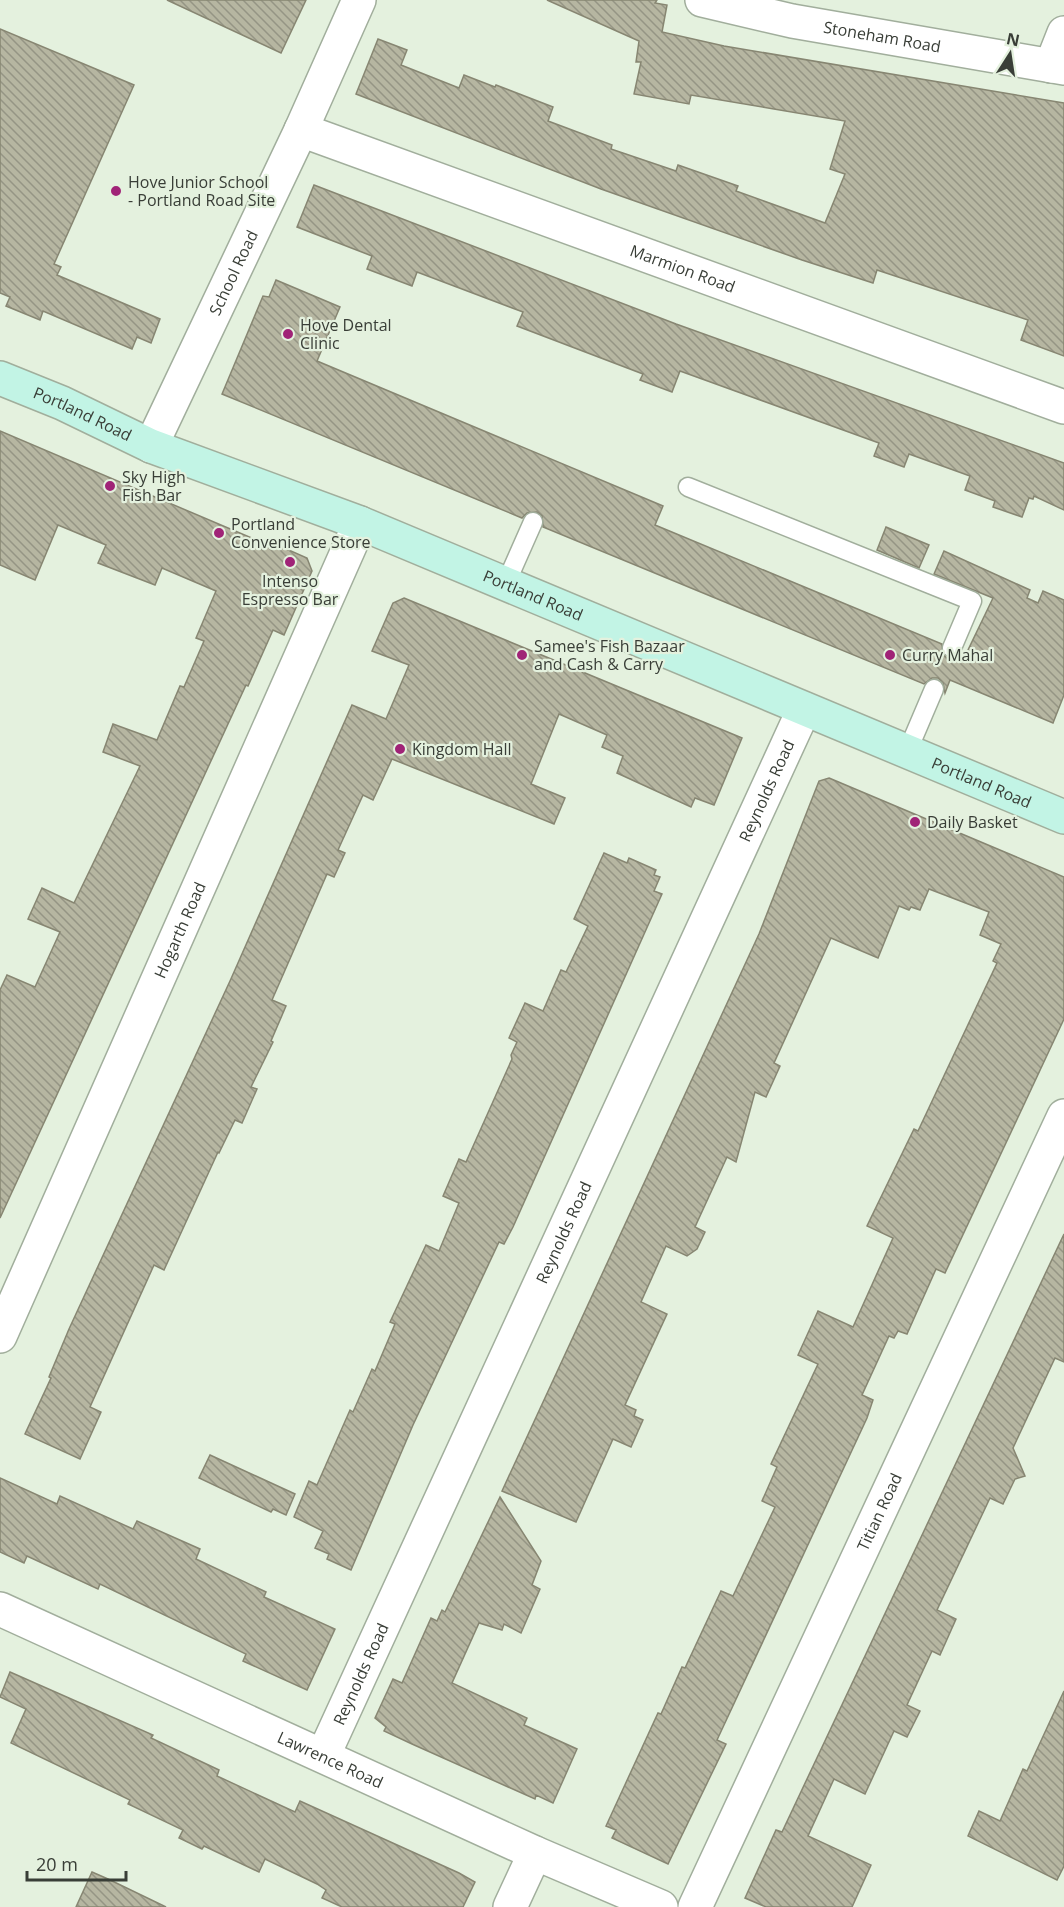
<svg xmlns="http://www.w3.org/2000/svg" width="1064" height="1907" font-family="'Open Sans',sans-serif">
	<defs>
		<pattern id="building-back-hatch" width="6" height="6" patternUnits="userSpaceOnUse" patternTransform="scale(1.5)"><rect width="6" height="6" fill="#b6b6a1"/><path d="M-1 5l2 2M0 0l6 6M5-1l2 2" fill="none" stroke="#959584"/></pattern>
	</defs>
	<rect width="100%" height="100%" fill="#e4f1de"/>
	<!-- building -->
	<g fill="url(#building-back-hatch)" stroke="#878672" stroke-width="1.5">
		<path d="M 167,0 L 306,0 L 281,53 Z"/>
		<path d="M 547,0 L 657,0 L 655,3 L 667,5 L 662,32 L 724,46 L 1064,103 L 1064,356 L 1021,340 L 1028,320 L 877,270 L 873,283 L 802,260 L 601,189 L 356,94 L 378,39 L 407,50 L 401,65 L 459,88 L 464,75 L 495,87 L 496,85 L 553,107 L 548,121 L 612,145 L 611,149 L 676,171 L 678,165 L 738,186 L 736,191 L 825,223 L 845,174 L 830,169 L 845,121 L 691,95 L 689,104 L 634,94 L 641,62 L 636,62 L 639,41 Z"/>
		<path d="M 0,29 L 134,85 L 54,264 L 61,267 L 57,275 L 160,319 L 151,343 L 137,337 L 132,349 L 43,311 L 40,320 L 6,306 L 10,297 L 0,293 Z"/>
		<path d="M 314,185 L 676,324 L 1064,463 L 1064,510 L 1034,496 L 1033,499 L 1029,498 L 1022,517 L 993,507 L 995,501 L 965,490 L 970,476 L 909,454 L 904,467 L 874,456 L 879,443 L 680,371 L 672,392 L 640,380 L 643,374 L 517,326 L 523,312 L 417,272 L 412,286 L 367,269 L 372,256 L 297,227 Z"/>
		<path d="M 276,280 L 340,307 L 317,361 L 663,506 L 655,525 L 942,644 L 943,654 L 948,659 L 958,657 L 962,653 L 966,654 L 993,598 L 934,574 L 944,551 L 1030,590 L 1027,598 L 1038,603 L 1043,591 L 1064,600 L 1064,695 L 1053,723 L 950,680 L 945,693 L 943,683 L 938,678 L 932,678 L 924,684 L 543,527 L 542,516 L 537,512 L 527,513 L 522,518 L 222,394 L 263,296 L 269,297 Z"/>
		<path d="M 0,431 L 275,548 L 282,547 L 307,558 L 312,571 L 284,635 L 273,630 L 248,686 L 246,685 L 0,1218 L 0,990 L 7,975 L 35,987 L 60,932 L 28,919 L 42,888 L 74,903 L 140,766 L 103,752 L 113,724 L 157,740 L 180,686 L 184,687 L 204,641 L 196,638 L 216,591 L 162,568 L 155,585 L 98,563 L 106,545 L 58,525 L 35,580 L 0,565 Z"/>
		<path d="M 886,527 L 929,545 L 919,568 L 877,550 Z"/>
		<path d="M 404,598 L 742,738 L 714,805 L 695,798 L 691,807 L 617,773 L 623,756 L 602,747 L 607,735 L 559,714 L 531,784 L 565,798 L 554,824 L 392,759 L 373,800 L 363,795 L 338,850 L 345,853 L 334,877 L 327,874 L 272,1000 L 286,1006 L 271,1041 L 273,1042 L 251,1087 L 257,1089 L 242,1123 L 235,1120 L 219,1153 L 218,1152 L 164,1270 L 154,1265 L 90,1407 L 101,1412 L 80,1459 L 25,1434 L 51,1378 L 49,1377 L 69,1329 L 230,981 L 352,705 L 386,719 L 409,665 L 372,651 L 393,603 Z"/>
		<path d="M 829,778 L 1064,877 L 1064,1019 L 945,1273 L 936,1269 L 907,1334 L 898,1331 L 894,1338 L 889,1336 L 862,1395 L 873,1400 L 867,1418 L 717,1740 L 726,1744 L 668,1864 L 612,1838 L 616,1830 L 606,1826 L 658,1713 L 661,1714 L 682,1667 L 685,1668 L 721,1591 L 733,1596 L 775,1507 L 762,1501 L 777,1467 L 771,1464 L 818,1364 L 798,1355 L 818,1311 L 853,1327 L 893,1238 L 867,1226 L 914,1129 L 918,1131 L 997,963 L 993,961 L 1001,944 L 980,935 L 989,912 L 929,889 L 920,910 L 911,907 L 909,910 L 899,906 L 878,958 L 831,938 L 774,1063 L 780,1066 L 766,1097 L 755,1092 L 736,1162 L 727,1157 L 695,1227 L 705,1232 L 697,1249 L 687,1256 L 666,1246 L 641,1302 L 667,1314 L 625,1405 L 636,1410 L 634,1416 L 643,1420 L 631,1447 L 613,1439 L 576,1522 L 502,1491 L 759,934 L 819,781 Z"/>
		<path d="M 604,853 L 627,863 L 629,858 L 656,870 L 654,875 L 660,877 L 654,891 L 662,894 L 513,1227 L 504,1244 L 499,1242 L 413,1425 L 351,1570 L 327,1559 L 329,1554 L 315,1548 L 323,1531 L 294,1517 L 309,1481 L 317,1485 L 350,1410 L 353,1412 L 372,1369 L 375,1371 L 395,1324 L 390,1322 L 426,1245 L 439,1251 L 459,1203 L 443,1196 L 459,1159 L 466,1162 L 512,1059 L 511,1055 L 517,1042 L 509,1038 L 525,1003 L 543,1011 L 561,970 L 566,972 L 588,926 L 574,919 Z"/>
		<path d="M 1064,1234 L 1064,1362 L 1055,1358 L 1013,1448 L 1025,1476 L 1015,1479 L 1003,1504 L 990,1498 L 937,1610 L 956,1619 L 940,1655 L 932,1651 L 907,1705 L 920,1711 L 907,1737 L 894,1731 L 865,1794 L 834,1779 L 808,1836 L 871,1865 L 852,1907 L 766,1907 L 745,1898 L 776,1830 L 782,1832 Z"/>
		<path d="M 210,1455 L 295,1494 L 286,1515 L 273,1509 L 271,1512 L 199,1478 Z"/>
		<path d="M 0,1478 L 57,1504 L 60,1496 L 133,1529 L 137,1521 L 200,1549 L 196,1559 L 266,1592 L 264,1597 L 335,1629 L 307,1690 L 243,1661 L 246,1654 L 100,1584 L 98,1589 L 27,1556 L 24,1563 L 0,1552 Z"/>
		<path d="M 500,1497 L 541,1561 L 532,1585 L 540,1589 L 521,1633 L 504,1624 L 502,1630 L 479,1623 L 452,1683 L 527,1718 L 524,1725 L 577,1749 L 553,1803 L 536,1795 L 535,1799 L 412,1744 L 384,1731 L 386,1727 L 375,1718 L 393,1679 L 402,1683 L 431,1618 L 437,1621 L 442,1610 L 445,1612 Z"/>
		<path d="M 10,1672 L 153,1735 L 151,1738 L 219,1770 L 217,1776 L 295,1812 L 300,1801 L 459,1873 L 475,1882 L 463,1907 L 342,1907 L 322,1898 L 326,1890 L 317,1884 L 265,1859 L 259,1872 L 204,1846 L 202,1849 L 179,1838 L 183,1830 L 128,1804 L 130,1800 L 11,1743 L 26,1709 L 0,1697 Z"/>
		<path d="M 1064,1691 L 1064,1866 L 1057,1880 L 968,1836 L 979,1811 L 1000,1821 L 1023,1769 L 1027,1771 Z"/>
		<path d="M 92,1872 L 108,1879 L 166,1907 L 76,1907 Z"/>
	</g>
	<g fill="none" stroke-linecap="round" stroke-linejoin="round">
		<defs>
			<g id="lane">
				<path d="M 688,487 L 972,601 L 952,648"/>
				<path d="M 506,583 L 533,522"/>
				<path d="M 908,750 L 934,689"/>
			</g>
			<g id="street">
				<path id="s1" d="M 702,0 L 792,21 L 1064,68"/>
				<path d="M 1051,66 L 1064,33"/>
				<path id="s2" d="M 301,130 L 1064,407"/>
				<path id="s3" d="M 151,446 L 301,130 L 359,0"/>
				<path id="s4" d="M 0,1336 L 360,523"/>
				<path id="s5" d="M 0,1609 L 535,1853 L 661,1907"/>
				<path id="s6" d="M 324,1754 L 804,709"/>
				<path d="M 510,1907 L 535,1853"/>
				<path id="s7" d="M 695,1907 L 1064,1116"/>
			</g>
			<g id="secondary">
				<path id="s8" d="M 0,378 L 62,403 L 151,446 L 360,523 L 1064,817"/>
			</g>
		</defs>
		<!-- lane casing -->
		<use href="#lane" stroke="#a1ae9c" stroke-width="21"/>
		<!-- street casing -->
		<use href="#street" stroke="#a1ae9c" stroke-width="36"/>
		<!-- secondary casing -->
		<use href="#secondary" stroke="#a1ae9c" stroke-width="36"/>
		<!-- lane -->
		<use href="#lane" stroke="#fff" stroke-width="18"/>
		<!-- street -->
		<use href="#street" stroke="#fff" stroke-width="33"/>
		<!-- secondary -->
		<use href="#secondary" stroke="#c2f4e5" stroke-width="33"/>
	</g>
	<!-- markers -->
	<g fill="#a02377" stroke="#e4f1de" stroke-width="2">
		<circle cx="116" cy="191" r="6"/>
		<circle cx="288" cy="334" r="6"/>
		<circle cx="110" cy="486" r="6"/>
		<circle cx="219" cy="533" r="6"/>
		<circle cx="290" cy="562" r="6"/>
		<circle cx="522" cy="655" r="6"/>
		<circle cx="890" cy="655" r="6"/>
		<circle cx="400" cy="749" r="6"/>
		<circle cx="915" cy="822" r="6"/>
	</g>
	<g text-anchor="middle" dominant-baseline="central" stroke-width="4.5" stroke-linejoin="round" paint-order="stroke">
		<!-- street labels -->
		<g font-size="16" fill="#393e37" stroke="#e4f1de">
			<text stroke="none"><textPath href="#s1" startOffset="184">Stoneham Road</textPath></text>
			<text stroke="none"><textPath href="#s2" startOffset="406">Marmion Road</textPath></text>
			<text stroke="none"><textPath href="#s3" startOffset="192">School Road</textPath></text>
			<text stroke="none"><textPath href="#s8" startOffset="90">Portland Road</textPath></text>
			<text stroke="none"><textPath href="#s8" startOffset="576">Portland Road</textPath></text>
			<text stroke="none"><textPath href="#s8" startOffset="1062">Portland Road</textPath></text>
			<text stroke="none"><textPath href="#s6" startOffset="1060">Reynolds Road</textPath></text>
			<text stroke="none"><textPath href="#s4" startOffset="444">Hogarth Road</textPath></text>
			<text stroke="none"><textPath href="#s6" startOffset="574">Reynolds Road</textPath></text>
			<text stroke="none"><textPath href="#s7" startOffset="436">Titian Road</textPath></text>
			<text stroke="none"><textPath href="#s6" startOffset="88">Reynolds Road</textPath></text>
			<text stroke="none"><textPath href="#s5" startOffset="363">Lawrence Road</textPath></text>
		</g>
		<!-- poi labels -->
		<g font-size="16" fill="#393e37" stroke="#e4f1de" text-anchor="start">
			<text x="128" y="182">Hove Junior School<tspan x="128" dy="18">- Portland Road Site</tspan></text>
			<text x="300" y="325">Hove Dental<tspan x="300" dy="18">Clinic</tspan></text>
			<text x="122" y="477">Sky High<tspan x="122" dy="18">Fish Bar</tspan></text>
			<text x="231" y="524">Portland<tspan x="231" dy="18">Convenience Store</tspan></text>
			<text x="290" y="581" text-anchor="middle">Intenso<tspan x="290" dy="18">Espresso Bar</tspan></text>
			<text x="534" y="646">Samee's Fish Bazaar<tspan x="534" dy="18">and Cash &amp; Carry</tspan></text>
			<text x="902" y="655">Curry Mahal</text>
			<text x="412" y="749">Kingdom Hall</text>
			<text x="927" y="822">Daily Basket</text>
		</g>
	</g>
	<!-- north arrow -->
	<g transform="translate(1010 54) rotate(12)" stroke="#e4f1de" stroke-width="4.5" paint-order="stroke">
	<path d="M0-4.5L10 22L0 15L-10 22Z" fill="#393e37"/>
	<text y="-9" font-size="16" font-weight="bold" text-anchor="middle" fill="#393e37">N</text>
	</g>
	<!-- scale -->
	<path d="M27 1871v9h99v-9" fill="none" stroke="#393e37" stroke-width="3"/>
	<text x="36" y="1871" font-size="18" fill="#393e37" stroke="#e4f1de" stroke-width="4.5" paint-order="stroke">20 m</text>
</svg>
